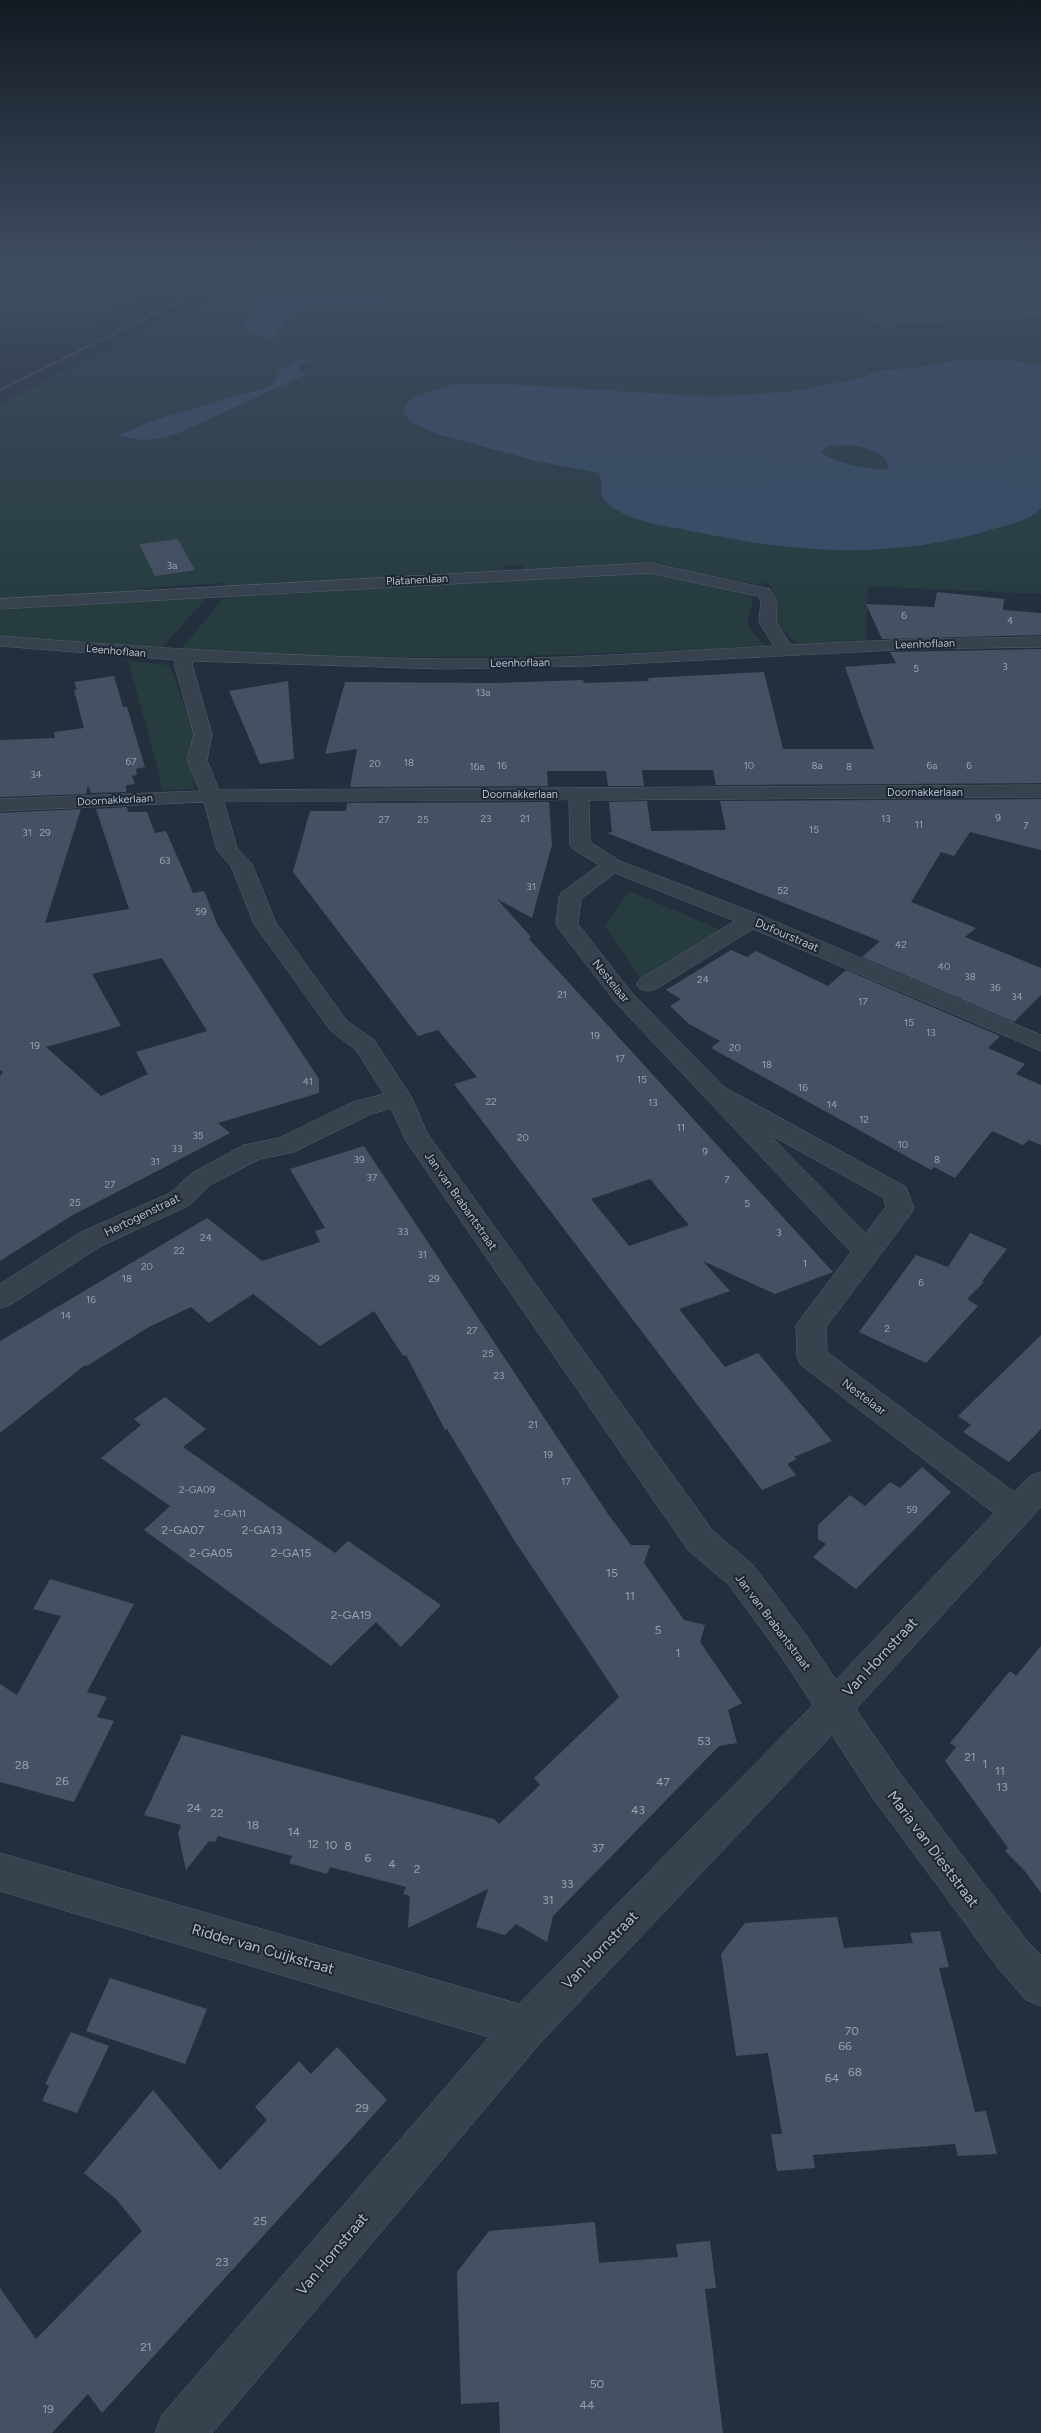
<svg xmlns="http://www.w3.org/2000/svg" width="1041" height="2433" font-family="Figtree,sans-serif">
	<rect width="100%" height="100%" fill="#242f3e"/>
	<!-- green -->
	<g fill="#263c3f">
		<path d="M 146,268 L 210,268 L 92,322 L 0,326 L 0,276 Z"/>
		<path d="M 271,268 L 1041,268 L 1041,594 L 868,586 L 866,641 L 797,644 L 775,622 L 779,601 L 769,583 L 754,584 L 659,565 L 522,571 L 523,565 L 504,566 L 502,572 L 226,588 L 224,583 L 142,588 L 149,593 L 0,601 L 0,404 L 96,355 L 102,356 L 146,334 L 141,332 Z"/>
		<path d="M 649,572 L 751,594 C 756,606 743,617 750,629 C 753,635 762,641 767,646 C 571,657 376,661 179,652 L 222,600 L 228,597 Z"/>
		<path d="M 193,598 L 206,599 L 159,650 L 0,639 L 0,610 Z"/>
		<path d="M 128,661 L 169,665 L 204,756 C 195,767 191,775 194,789 L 162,791 L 158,769 Z"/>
		<path d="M 629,891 L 728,933 L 641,978 L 605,926 Z"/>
	</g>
	<!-- water -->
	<g fill="#394c67" fill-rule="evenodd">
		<path d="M 274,300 L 393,300 L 299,307 L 283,323 L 274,338 L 261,336 L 248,331 L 245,322 L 263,304 Z"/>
		<path d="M 302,358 L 310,360 L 297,367 L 305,375 L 181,432 C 160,440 140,443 118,435 L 163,417 L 272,386 L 281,369 Z"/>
		<path d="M 1002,359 L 1041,365 L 1041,508 C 1030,521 1013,523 997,528 C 891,561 793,553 686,530 C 660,525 629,521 608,504 C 597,495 604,484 599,473 L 536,461 L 441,435 L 410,422 L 403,412 L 407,403 L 417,396 L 455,384 L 502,384 L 713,397 L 797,391 L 860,378 L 876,371 L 915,368 L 950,361 ZM 852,445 C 865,448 886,451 888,467 L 886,469 C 871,470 829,463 821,451 L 828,446 Z"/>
	</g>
	<!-- building -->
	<g fill="#455162" fill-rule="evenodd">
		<path d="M 178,539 L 195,570 L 155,576 L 139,544 Z"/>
		<path d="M 937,592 L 1004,599 L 1003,610 L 1041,613 L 1041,635 L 882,639 L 866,604 L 934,607 Z"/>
		<path d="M 1041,649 L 1041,783 L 716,785 L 713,770 L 642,770 L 644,786 L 608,786 L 606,771 L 547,771 L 548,786 L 350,787 L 357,749 L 325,754 L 345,682 L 495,683 L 583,680 L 584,683 L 649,681 L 648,678 L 764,672 L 783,749 L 874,749 L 845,667 L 896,663 L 890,652 Z"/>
		<path d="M 114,676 L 123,707 L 127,707 L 145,767 L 136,769 L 137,775 L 132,776 L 135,784 L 126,785 L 126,792 L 91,793 L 88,785 L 86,794 L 0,797 L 0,740 L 55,738 L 54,732 L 84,728 L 74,690 L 77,689 L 74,682 Z"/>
		<path d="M 288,681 L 294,759 L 260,764 L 229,691 Z"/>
		<path d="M 1041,799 L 1041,850 L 970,832 L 954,856 L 941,852 L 911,902 L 976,928 L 965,937 L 1041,968 L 1041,995 L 1014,1022 L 862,957 L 880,941 L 607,833 L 612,832 L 609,802 L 647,801 L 651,831 L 726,830 L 720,801 Z"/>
		<path d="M 549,802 L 552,845 L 532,918 L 497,899 L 531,937 L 529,939 L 833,1272 L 775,1294 L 703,1261 L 730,1291 L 679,1309 L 725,1367 L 758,1353 L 832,1441 L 794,1457 L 797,1459 L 787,1464 L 796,1475 L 762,1490 L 454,1084 L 477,1077 L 438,1030 L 418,1036 L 293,872 L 310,811 L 346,811 L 347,803 ZM 650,1179 L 689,1225 L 629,1246 L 591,1199 Z"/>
		<path d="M 127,807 L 128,812 L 147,812 L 155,833 L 166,831 L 193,893 L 204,891 L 218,926 L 319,1079 L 319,1093 L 218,1123 L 230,1133 L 71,1216 L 0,1261 L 0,1076 L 3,1072 L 0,1070 L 0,813 L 81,809 L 45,923 L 129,909 L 96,809 ZM 162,958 L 207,1031 L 136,1052 L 148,1074 L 101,1096 L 46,1047 L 121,1026 L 92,974 Z"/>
		<path d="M 731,950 L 747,957 L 756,951 L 828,986 L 846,970 L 1000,1036 L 988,1048 L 1025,1064 L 1016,1074 L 1041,1085 L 1041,1145 L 1029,1140 L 1023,1145 L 992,1131 L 955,1178 L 934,1167 L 931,1170 L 711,1048 L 720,1041 L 689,1024 L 670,1006 L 681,999 L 666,990 Z"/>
		<path d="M 364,1146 L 608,1514 L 631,1545 L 650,1545 L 644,1563 L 684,1620 L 705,1625 L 700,1642 L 742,1703 L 728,1710 L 737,1743 L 719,1746 L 553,1916 L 547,1942 L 516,1924 L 505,1935 L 476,1927 L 488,1889 L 408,1928 L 410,1896 L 403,1894 L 406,1887 L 330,1867 L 327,1874 L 289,1863 L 292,1856 L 218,1836 L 215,1842 L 209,1841 L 186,1870 L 178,1833 L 181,1825 L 144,1815 L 182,1735 L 494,1819 L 499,1824 L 540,1785 L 534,1778 L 619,1697 L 514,1540 L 447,1429 L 445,1430 L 406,1355 L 403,1356 L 374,1311 L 320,1346 L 253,1294 L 209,1323 L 191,1307 L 147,1328 L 87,1366 L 85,1365 L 0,1433 L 0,1341 L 207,1218 L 262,1261 L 320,1242 L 315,1231 L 325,1228 L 290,1169 Z"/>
		<path d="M 970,1233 L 1007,1249 L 982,1281 L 984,1282 L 967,1299 L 978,1306 L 926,1363 L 859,1332 L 916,1255 L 948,1267 Z"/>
		<path d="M 1041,1335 L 1041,1429 L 1009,1462 L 963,1432 L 971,1425 L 958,1416 Z"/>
		<path d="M 165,1397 L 206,1429 L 183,1447 L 335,1553 L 348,1541 L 441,1605 L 401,1647 L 376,1622 L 331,1666 L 144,1530 L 170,1506 L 101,1458 L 141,1425 L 134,1419 Z"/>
		<path d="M 922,1467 L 951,1492 L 856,1589 L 813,1557 L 826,1544 L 818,1539 L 818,1525 L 850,1495 L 865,1506 L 890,1482 L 900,1488 Z"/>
		<path d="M 50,1579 L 134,1604 L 87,1692 L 107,1697 L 97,1717 L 114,1721 L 74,1802 L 0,1782 L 0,1684 L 17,1695 L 61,1616 L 33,1609 Z"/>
		<path d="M 1041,1646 L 1041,1893 L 1024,1870 L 1005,1851 L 1008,1848 L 945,1761 L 956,1747 L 950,1743 L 1010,1671 L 1016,1676 Z"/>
		<path d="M 837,1917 L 844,1948 L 913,1943 L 910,1933 L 940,1931 L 949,1967 L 939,1968 L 975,2112 L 986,2111 L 997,2154 L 958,2156 L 955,2144 L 813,2155 L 815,2168 L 777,2171 L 771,2134 L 782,2134 L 768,2053 L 736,2056 L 721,1954 L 745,1923 Z"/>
		<path d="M 110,1978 L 207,2009 L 185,2064 L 86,2031 Z"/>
		<path d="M 71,2032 L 109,2046 L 77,2113 L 42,2101 L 49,2086 L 45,2084 Z"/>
		<path d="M 337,2047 L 387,2100 L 102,2413 L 88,2394 L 52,2433 L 0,2433 L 0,2288 L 36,2339 L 142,2231 L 116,2199 L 84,2173 L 153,2090 L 220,2170 L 267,2120 L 255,2107 L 299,2061 L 311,2074 Z"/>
		<path d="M 595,2222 L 599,2263 L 678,2257 L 676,2244 L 710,2241 L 716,2288 L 705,2289 L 723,2433 L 500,2433 L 499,2402 L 461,2404 L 457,2272 L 489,2231 Z"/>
	</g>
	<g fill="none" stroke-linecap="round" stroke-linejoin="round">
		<defs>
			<g id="minor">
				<path d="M 815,268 L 825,268 L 831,281 L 881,318 L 1041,309 L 1041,315 L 879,325 L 822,285 Z"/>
				<path d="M 650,563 L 770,589 L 777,601 L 776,622 L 791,645 L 914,639 L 1041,637 L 1041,647 L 914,649 L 586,666 L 444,669 L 193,661 L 192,664 L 212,734 L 207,760 L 219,790 L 1041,785 L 1041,797 L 589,800 L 590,842 L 620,861 L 760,915 L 1041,1035 L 1041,1051 L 753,929 L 656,989 L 648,991 L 640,989 L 636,984 L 640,979 L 735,921 L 615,873 L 581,899 L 578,924 L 632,993 L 724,1087 L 906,1187 L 914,1208 L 910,1215 L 826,1327 L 827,1352 L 1014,1492 L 1030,1476 L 1041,1472 L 1041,1507 L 856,1709 L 899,1772 L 1027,1941 L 1041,1955 L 1041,2006 L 1026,2000 L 999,1969 L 873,1798 L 832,1735 L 541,2042 L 212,2433 L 155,2433 L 162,2415 L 489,2037 L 0,1891 L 0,1853 L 519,2004 L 813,1705 L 781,1656 L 729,1585 L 688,1550 L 406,1141 L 391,1108 L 371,1114 L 294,1152 L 260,1159 L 210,1185 L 190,1205 L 101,1246 L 10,1305 L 0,1308 L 0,1284 L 81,1232 L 170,1193 L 192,1173 L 244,1145 L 279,1138 L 353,1102 L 384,1094 L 356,1050 L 331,1031 L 254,924 L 231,866 L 217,850 L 204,802 L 0,811 L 0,799 L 200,791 L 187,760 L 194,734 L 174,664 L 176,660 L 0,646 L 0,636 C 148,648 295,657 443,659 C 553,660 664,652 774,646 L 759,622 L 761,601 L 758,596 L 650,573 L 0,609 L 0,599 ZM 569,800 L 570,845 L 573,849 L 599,865 L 562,892 L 559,897 L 556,925 L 616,1003 L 851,1252 L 796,1325 L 797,1357 L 801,1365 L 994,1513 L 836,1680 L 805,1634 L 753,1565 L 712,1530 L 427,1133 L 412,1098 L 374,1040 L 347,1021 L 276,923 L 252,864 L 237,848 L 224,802 ZM 769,1134 L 884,1198 L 886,1207 L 866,1233 Z"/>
			</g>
		</defs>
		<!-- minor casing -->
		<use href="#minor" stroke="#565f6c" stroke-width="1"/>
		<!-- minor -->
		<use href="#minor" fill="#38414e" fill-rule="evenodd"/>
		<!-- rail -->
		<path stroke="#5a6575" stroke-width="2" stroke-dasharray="2 2" stroke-linecap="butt" d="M 0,390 L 247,268"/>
	</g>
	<!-- sky -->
	<linearGradient id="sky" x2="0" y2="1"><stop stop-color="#141a22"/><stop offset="0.44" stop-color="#3f4d63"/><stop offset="1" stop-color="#3f4d63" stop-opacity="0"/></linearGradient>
	<rect width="1041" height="608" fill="url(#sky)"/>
	<g text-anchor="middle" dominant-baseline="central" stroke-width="4" stroke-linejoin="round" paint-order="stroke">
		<!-- number labels -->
		<g font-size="10" fill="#98a1af">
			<text x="172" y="565">3a</text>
			<text x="904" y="615">6</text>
			<text x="1010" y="620">4</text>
			<text x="1005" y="666">3</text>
			<text x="916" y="668">5</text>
			<text x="483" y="692">13a</text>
			<text x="131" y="761">67</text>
			<text x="409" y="762">18</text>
			<text x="375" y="763">20</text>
			<text x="502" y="765">16</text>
			<text x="749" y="765">10</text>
			<text x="817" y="765">8a</text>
			<text x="932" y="765">6a</text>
			<text x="969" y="765">6</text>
			<text x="477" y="766">16a</text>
			<text x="849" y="766">8</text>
			<text x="36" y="774">34</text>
			<text x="998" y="817">9</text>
			<text x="486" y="818">23</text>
			<text x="525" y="818">21</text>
			<text x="886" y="818">13</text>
			<text x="384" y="819">27</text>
			<text x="423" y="819">25</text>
			<text x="919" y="824">11</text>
			<text x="1026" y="825">7</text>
			<text x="814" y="829">15</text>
			<text x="27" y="832">31</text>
			<text x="45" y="832">29</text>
			<text x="165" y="860">63</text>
			<text x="531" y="886">31</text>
			<text x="783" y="890">52</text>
			<text x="201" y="911">59</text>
			<text x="901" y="944">42</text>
			<text x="944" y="966">40</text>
			<text x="970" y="976">38</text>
			<text x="703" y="979">24</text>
			<text x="995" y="987">36</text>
			<text x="562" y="994">21</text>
			<text x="1017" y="996">34</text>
			<text x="863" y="1001">17</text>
			<text x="909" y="1022">15</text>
			<text x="931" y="1032">13</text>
			<text x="595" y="1035">19</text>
			<text x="35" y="1045">19</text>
			<text x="735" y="1047">20</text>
			<text x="620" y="1058">17</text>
			<text x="767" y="1064">18</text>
			<text x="642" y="1079">15</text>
			<text x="308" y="1081">41</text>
			<text x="803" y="1087">16</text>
			<text x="491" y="1101">22</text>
			<text x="653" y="1102">13</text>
			<text x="832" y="1104">14</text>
			<text x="864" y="1119">12</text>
			<text x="681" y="1127">11</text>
			<text x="198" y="1135">35</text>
			<text x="523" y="1137">20</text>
			<text x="903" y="1144">10</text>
			<text x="177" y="1148">33</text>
			<text x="705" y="1151">9</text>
			<text x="359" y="1159">39</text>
			<text x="937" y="1159">8</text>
			<text x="155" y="1161">31</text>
			<text x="372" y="1177">37</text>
			<text x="727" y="1179">7</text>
			<text x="110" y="1184">27</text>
			<text x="75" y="1202">25</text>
			<text x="747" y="1203">5</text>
			<text x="403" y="1231">33</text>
			<text x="779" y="1232">3</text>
			<text x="206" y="1237">24</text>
			<text x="179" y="1250">22</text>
			<text x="422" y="1254">31</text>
			<text x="805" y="1263">1</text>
			<text x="147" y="1266">20</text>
			<text x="127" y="1278">18</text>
			<text x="434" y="1278">29</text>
			<text x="921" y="1282">6</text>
			<text x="91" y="1299">16</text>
			<text x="66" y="1315">14</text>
			<text x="887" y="1328">2</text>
			<text x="472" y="1330">27</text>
			<text x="488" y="1353">25</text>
			<text x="499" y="1375">23</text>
			<text x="533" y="1424">21</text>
			<text x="548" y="1454">19</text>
			<text x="566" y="1481">17</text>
			<text x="197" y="1489">2-GA09</text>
			<text x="912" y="1509">59</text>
			<text x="230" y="1513">2-GA11</text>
		</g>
		<!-- far-street labels -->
		<g font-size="11" fill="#b4bcc9" stroke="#1d2633">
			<text transform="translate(417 580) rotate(-3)">Platanenlaan</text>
			<text transform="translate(925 644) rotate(-2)">Leenhoflaan</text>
			<text transform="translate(116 651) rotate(5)">Leenhoflaan</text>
			<text transform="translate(520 663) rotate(-1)">Leenhoflaan</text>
			<text x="925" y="792">Doornakkerlaan</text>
			<text x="520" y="794">Doornakkerlaan</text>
			<text transform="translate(115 800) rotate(-3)">Doornakkerlaan</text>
		</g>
		<!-- street labels -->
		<g font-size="12" fill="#b4bcc9" stroke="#1d2633">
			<text transform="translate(787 935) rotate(23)">Dufourstraat</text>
			<text transform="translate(611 981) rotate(51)">Nestelaar</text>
			<text transform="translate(461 1201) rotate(55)">Jan van Brabantstraat</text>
			<text transform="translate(142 1215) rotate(-26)">Hertogenstraat</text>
			<text transform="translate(864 1397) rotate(37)">Nestelaar</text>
			<text transform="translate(773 1622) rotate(53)">Jan van Brabantstraat</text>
		</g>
		<!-- near-number labels -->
		<g font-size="12" fill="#98a1af">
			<text x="183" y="1530">2-GA07</text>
			<text x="262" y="1530">2-GA13</text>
			<text x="211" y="1553">2-GA05</text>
			<text x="291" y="1553">2-GA15</text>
			<text x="612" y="1573">15</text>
			<text x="630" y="1596">11</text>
			<text x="351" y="1615">2-GA19</text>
			<text x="658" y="1630">5</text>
			<text x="678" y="1653">1</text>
			<text x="704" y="1741">53</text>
			<text x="970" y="1757">21</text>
			<text x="985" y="1764">1</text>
			<text x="22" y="1765">28</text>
			<text x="1000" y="1771">11</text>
			<text x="62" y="1781">26</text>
			<text x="663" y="1782">47</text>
			<text x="1002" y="1787">13</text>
			<text x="194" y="1808">24</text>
			<text x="638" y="1810">43</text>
			<text x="217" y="1813">22</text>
			<text x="253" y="1825">18</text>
			<text x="294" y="1832">14</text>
			<text x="313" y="1844">12</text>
			<text x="331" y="1845">10</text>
			<text x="348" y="1846">8</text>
			<text x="598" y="1848">37</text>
			<text x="368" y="1858">6</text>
			<text x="392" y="1864">4</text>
			<text x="417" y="1869">2</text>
			<text x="567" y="1884">33</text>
			<text x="548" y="1900">31</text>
			<text x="852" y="2031">70</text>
			<text x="845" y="2046">66</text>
			<text x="855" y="2072">68</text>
			<text x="832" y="2078">64</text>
			<text x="362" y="2108">29</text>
			<text x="260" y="2221">25</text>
			<text x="222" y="2262">23</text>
			<text x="146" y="2347">21</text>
			<text x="597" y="2384">50</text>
			<text x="587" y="2405">44</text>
			<text x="48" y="2409">19</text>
		</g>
		<!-- near-street labels -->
		<g font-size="15" fill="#b4bcc9" stroke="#1d2633">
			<text transform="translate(880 1657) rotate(-47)">Van Hornstraat</text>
			<text transform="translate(933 1849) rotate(53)">Maria van Dieststraat</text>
			<text transform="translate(263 1949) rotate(16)">Ridder van Cuijkstraat</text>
			<text transform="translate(600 1950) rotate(-46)">Van Hornstraat</text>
			<text transform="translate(332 2254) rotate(-50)">Van Hornstraat</text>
		</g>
	</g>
</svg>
